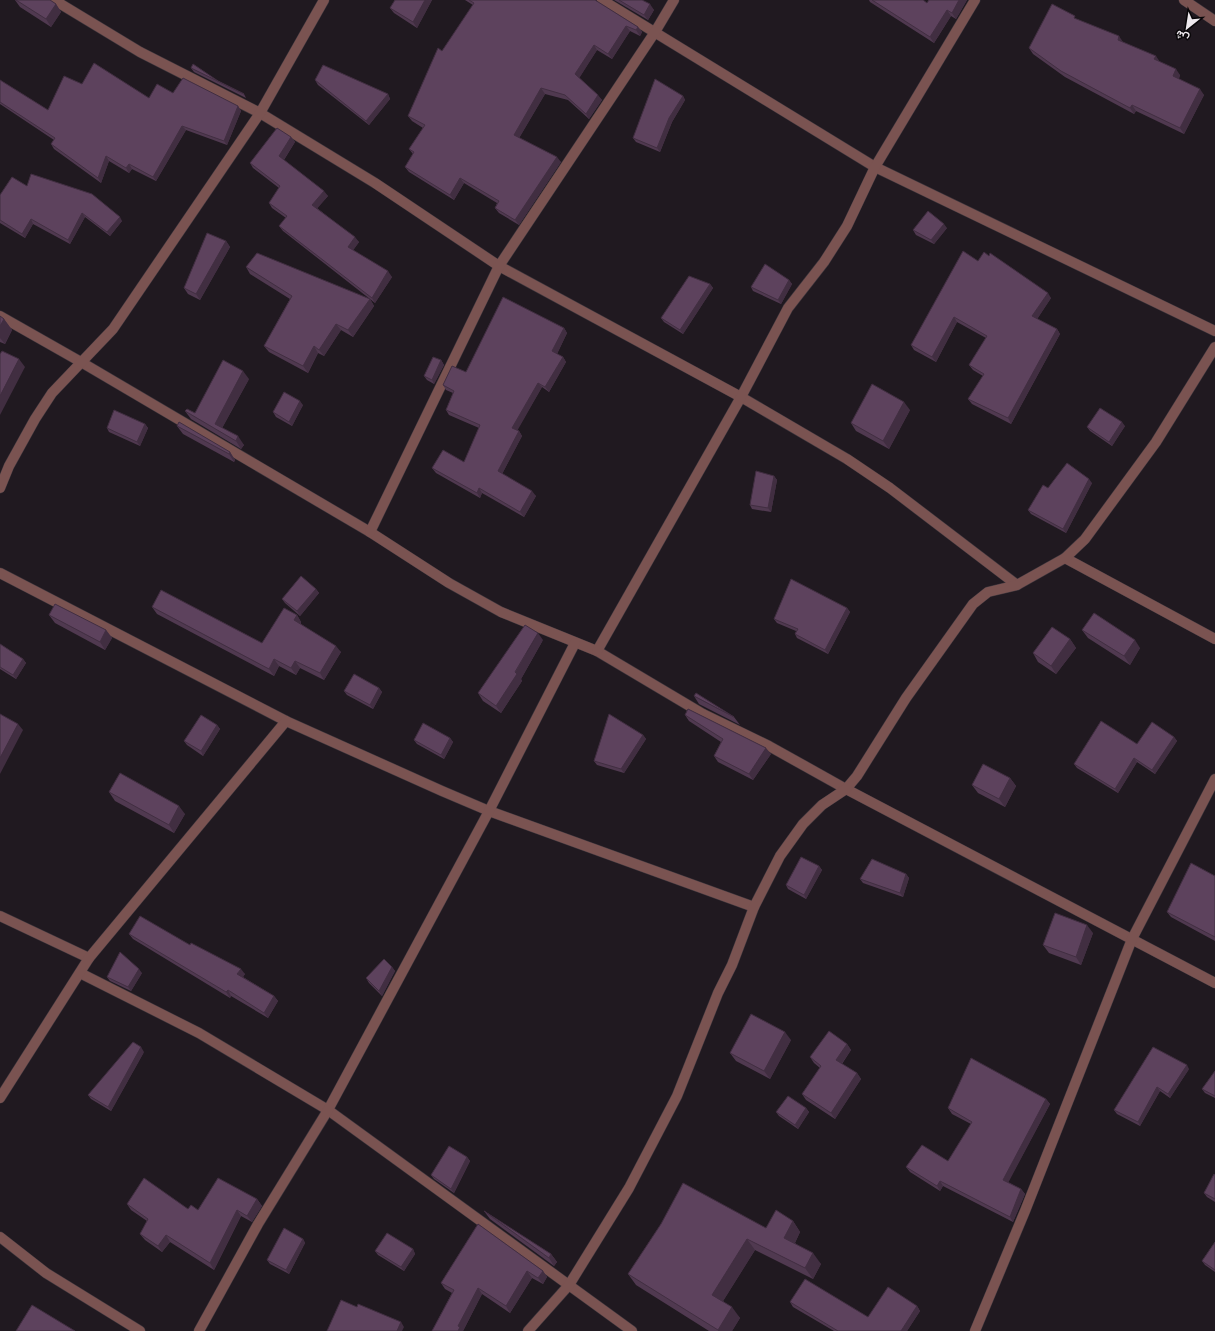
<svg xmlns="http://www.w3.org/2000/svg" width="1215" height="1331" font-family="'Space Grotesk',Vazirmatn,sans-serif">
	<rect width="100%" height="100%" fill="#201920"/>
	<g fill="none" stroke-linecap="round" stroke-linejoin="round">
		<defs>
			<g id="minor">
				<path d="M 54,0 L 140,52 L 260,113 L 375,183 L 499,266 L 741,397 L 847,459 L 890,488 L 1017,585"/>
				<path d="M 602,0 L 875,167 L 1215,331"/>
				<path d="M 1184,0 L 1215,21"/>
				<path d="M 0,316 L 81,362 L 370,532 L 449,583 L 501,612 L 597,651 L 703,714 L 769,746 L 846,789 L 1215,983"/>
				<path d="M 0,488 L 9,466 L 35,419 L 52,393 L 113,329 L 260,113 L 324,0"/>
				<path d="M 370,532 L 499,266 L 655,32 L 674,0"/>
				<path d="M 1065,558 L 1215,639"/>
				<path d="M 0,573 L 286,721 L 442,791 L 489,811 L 754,907"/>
				<path d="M 597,651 L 741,397 L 788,308 L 824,262 L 847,226 L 875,167 L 975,0"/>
				<path d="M 0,916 L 89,958"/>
				<path d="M 80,973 L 199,1033 L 328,1110 L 632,1331"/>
				<path d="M 0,1098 L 89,958 L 286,721"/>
				<path d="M 0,1237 L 46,1273 L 140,1331"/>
				<path d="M 199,1331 L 258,1224 L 328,1110 L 489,811 L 575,643"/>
				<path d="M 528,1331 L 569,1285 L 629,1188 L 677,1096 L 718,993 L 732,965 L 754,907 L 780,856 L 803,824 L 822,805 L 846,789 L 857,776 L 906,698 L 973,604 L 988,592 L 1017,585 L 1065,558 L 1085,539 L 1156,442 L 1215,347"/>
				<path d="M 975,1331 L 1025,1211 L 1132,939 L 1215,779"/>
			</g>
		</defs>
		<!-- minor casing -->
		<use href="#minor" stroke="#3d363d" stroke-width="11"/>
		<!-- minor -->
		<use href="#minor" stroke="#7a5351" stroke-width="10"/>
	</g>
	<!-- wall -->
	<g fill="#503950">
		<path d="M 15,0 L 50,0 L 56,4 L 61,12 L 51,27 L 20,7 Z"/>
		<path d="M 395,0 L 432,0 L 417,28 L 394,13 L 390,8 Z"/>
		<path d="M 465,0 L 596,0 L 596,1 L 638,27 L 642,32 L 640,36 L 630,31 L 612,59 L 597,50 L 579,78 L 602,100 L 589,119 L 568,100 L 545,94 L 519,138 L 561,162 L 519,225 L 499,213 L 495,208 L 497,203 L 464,183 L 454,200 L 409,172 L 405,167 L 413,154 L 409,149 L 423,128 L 412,121 L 408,116 L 442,51 L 473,5 Z"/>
		<path d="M 614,0 L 642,0 L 654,10 L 648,20 Z"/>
		<path d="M 869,0 L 923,0 L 927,3 L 929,0 L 967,0 L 956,19 L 951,16 L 934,43 L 870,2 Z"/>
		<path d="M 1077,19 L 1123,42 L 1160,62 L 1180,75 L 1179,79 L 1204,95 L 1184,134 L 1136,111 L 1134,114 L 1065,77 L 1033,54 L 1029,48 Z"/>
		<path d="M 191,68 L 218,81 L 244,94 L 246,98 L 194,72 Z"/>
		<path d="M 0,80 L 48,110 L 82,84 L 149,98 L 173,93 L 238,106 L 241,111 L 227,145 L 186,130 L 156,181 L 132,169 L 129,173 L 109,161 L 101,183 L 54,149 L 51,144 L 54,140 L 0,104 Z"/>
		<path d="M 315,80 L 388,94 L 390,99 L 369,125 L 318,85 Z"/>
		<path d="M 683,96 L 685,100 L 672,122 L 660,152 L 636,142 L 633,138 Z"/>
		<path d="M 291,137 L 295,142 L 284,160 L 328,196 L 317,208 L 359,242 L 353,250 L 392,277 L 375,303 L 283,231 L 279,226 L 286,218 L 272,208 L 269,203 L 279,188 L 253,168 L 250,163 Z"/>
		<path d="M 27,186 L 122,221 L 110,236 L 85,217 L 70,244 L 33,224 L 25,238 L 0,223 L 0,195 Z"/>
		<path d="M 947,228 L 934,244 L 916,235 L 913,230 Z"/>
		<path d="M 226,241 L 230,247 L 200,300 L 188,294 L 184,288 Z"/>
		<path d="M 978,261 L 1051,298 L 1037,319 L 1057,329 L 1060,334 L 1011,424 L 972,404 L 968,399 L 983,376 L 973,370 L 969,365 L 986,338 L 957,322 L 936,362 L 914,350 L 911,345 Z"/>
		<path d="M 246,267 L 370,299 L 374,306 L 353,337 L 341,330 L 324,356 L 318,353 L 308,373 L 269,352 L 264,346 L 290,299 L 250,274 Z"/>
		<path d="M 789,280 L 792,284 L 781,304 L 753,291 L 751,287 Z"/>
		<path d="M 710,284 L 713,288 L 683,334 L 664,322 L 661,318 Z"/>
		<path d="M 0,316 L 4,319 L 12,330 L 5,344 L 0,342 Z"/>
		<path d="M 564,328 L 567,333 L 557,354 L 563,357 L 566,362 L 549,392 L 542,387 L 517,430 L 519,431 L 522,436 L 502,474 L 536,496 L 524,517 L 482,493 L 480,498 L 436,473 L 432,468 L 464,462 L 479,428 L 449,415 L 446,410 L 453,393 L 446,390 L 443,385 L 466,372 Z"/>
		<path d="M 441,360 L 444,365 L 434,384 L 427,380 L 424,376 Z"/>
		<path d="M 249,379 L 222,428 L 244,445 L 241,449 L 191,419 L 185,411 L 195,413 Z"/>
		<path d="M 303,405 L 292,426 L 276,417 L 273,412 Z"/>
		<path d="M 910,410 L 889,449 L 856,431 L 851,423 Z"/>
		<path d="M 145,424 L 148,428 L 140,446 L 109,432 L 107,428 Z"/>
		<path d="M 177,426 L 230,452 L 235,460 L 234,462 L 183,434 Z"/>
		<path d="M 1125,426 L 1112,446 L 1090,431 L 1087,427 Z"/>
		<path d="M 774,476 L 777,480 L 771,512 L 752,509 L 750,505 Z"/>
		<path d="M 1092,483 L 1066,533 L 1031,514 L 1028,510 L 1048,488 Z"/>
		<path d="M 316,589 L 319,593 L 300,616 L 285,603 L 282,599 Z"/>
		<path d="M 152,607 L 262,643 L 297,615 L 301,622 L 301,624 L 341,652 L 324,680 L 300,668 L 296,675 L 279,666 L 274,676 L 157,614 Z"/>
		<path d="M 847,608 L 850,612 L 828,654 L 797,638 L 795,634 L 796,631 L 777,623 L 774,619 Z"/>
		<path d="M 49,615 L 106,630 L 112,638 L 105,650 L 55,623 Z"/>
		<path d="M 1082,630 L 1140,648 L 1130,665 L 1088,638 Z"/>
		<path d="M 1070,639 L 1076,648 L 1056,674 L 1038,662 L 1033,653 Z"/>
		<path d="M 543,640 L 521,679 L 522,681 L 501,713 L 483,701 L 478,693 Z"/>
		<path d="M 0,644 L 23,659 L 26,663 L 16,679 L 0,669 Z"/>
		<path d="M 379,688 L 382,692 L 373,709 L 347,695 L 344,691 Z"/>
		<path d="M 694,696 L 734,717 L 740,725 L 699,704 Z"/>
		<path d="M 685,715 L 771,754 L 753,780 L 718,762 L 714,756 L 721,742 L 689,721 Z"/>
		<path d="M 217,725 L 220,729 L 203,756 L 187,745 L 184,741 Z"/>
		<path d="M 643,735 L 646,739 L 624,773 L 597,765 L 594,761 Z"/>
		<path d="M 1174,737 L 1177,741 L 1155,774 L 1137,762 L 1118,793 L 1077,768 L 1074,764 L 1137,744 Z"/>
		<path d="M 450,738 L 453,742 L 444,759 L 417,744 L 414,740 Z"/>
		<path d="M 1010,778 L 1016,786 L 1005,807 L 978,793 L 972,785 Z"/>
		<path d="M 109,792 L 185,814 L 174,833 L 115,801 Z"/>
		<path d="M 819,866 L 822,870 L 806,899 L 788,889 L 786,885 Z"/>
		<path d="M 906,874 L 909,878 L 903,897 L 863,883 L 860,879 Z"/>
		<path d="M 1215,876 L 1215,941 L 1171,917 L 1167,912 Z"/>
		<path d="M 1093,933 L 1081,965 L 1049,953 L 1043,945 Z"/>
		<path d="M 129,934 L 190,945 L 245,974 L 243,977 L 274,996 L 278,1001 L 268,1018 L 231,996 L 230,998 L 133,939 Z"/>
		<path d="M 392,967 L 395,971 L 382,996 L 369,983 L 366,978 Z"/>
		<path d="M 142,973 L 131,991 L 110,981 L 107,977 Z"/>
		<path d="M 791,1040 L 770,1079 L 736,1061 L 730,1053 Z"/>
		<path d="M 847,1044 L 851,1050 L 842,1064 L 857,1073 L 861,1079 L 835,1119 L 806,1100 L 802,1094 L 820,1068 L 814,1063 L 810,1057 Z"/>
		<path d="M 144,1052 L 111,1111 L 91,1099 L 88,1095 Z"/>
		<path d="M 1189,1069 L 1170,1098 L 1160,1091 L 1140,1126 L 1117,1114 L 1114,1110 Z"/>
		<path d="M 1215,1071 L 1215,1098 L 1205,1093 L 1202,1089 Z"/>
		<path d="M 1046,1099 L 1050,1104 L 1008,1182 L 1021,1189 L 1025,1194 L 1013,1222 L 943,1186 L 940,1191 L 910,1172 L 906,1167 L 948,1161 L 971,1124 L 952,1114 L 948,1108 Z"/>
		<path d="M 806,1108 L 809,1112 L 798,1129 L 779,1116 L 776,1112 Z"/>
		<path d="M 467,1157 L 470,1161 L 454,1193 L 434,1179 L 431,1175 Z"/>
		<path d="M 1215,1175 L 1215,1202 L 1207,1197 L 1204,1193 Z"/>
		<path d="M 257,1199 L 262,1206 L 252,1222 L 241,1216 L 214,1270 L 170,1242 L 162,1252 L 145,1240 L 140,1234 L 147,1221 L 131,1210 L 127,1204 L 188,1209 L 198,1210 Z"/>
		<path d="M 484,1211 L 551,1254 L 557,1262 L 554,1266 L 490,1219 Z"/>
		<path d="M 793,1221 L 800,1232 L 795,1243 L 821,1264 L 813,1279 L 755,1250 L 723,1301 L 740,1318 L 732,1331 L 709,1331 L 636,1285 L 628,1274 L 661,1224 L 766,1228 Z"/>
		<path d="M 478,1224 L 543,1271 L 547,1277 L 543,1284 L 532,1278 L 510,1313 L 482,1294 L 463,1331 L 432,1331 L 452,1293 L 445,1289 L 441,1283 Z"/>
		<path d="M 303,1239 L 305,1243 L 289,1274 L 270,1264 L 267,1260 Z"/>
		<path d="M 1215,1242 L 1215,1272 L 1205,1265 L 1202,1261 Z"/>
		<path d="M 413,1249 L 415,1254 L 404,1271 L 378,1255 L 375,1251 Z"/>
		<path d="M 790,1302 L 868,1317 L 917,1306 L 920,1311 L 907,1331 L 834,1331 L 793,1307 Z"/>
	</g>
	<!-- shaded-wall -->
	<g fill="#412e41">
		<path d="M 425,0 L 432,0 L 417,28 L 413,22 Z"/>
		<path d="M 959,0 L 967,0 L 956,19 L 952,13 Z"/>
		<path d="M 56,4 L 61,12 L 51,27 L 46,19 Z"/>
		<path d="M 650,4 L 654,10 L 648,20 L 644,15 Z"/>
		<path d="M 947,10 L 951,16 L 934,43 L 930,37 Z"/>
		<path d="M 626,26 L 630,31 L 612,59 L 608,54 Z"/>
		<path d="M 638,27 L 642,32 L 640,36 L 636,30 Z"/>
		<path d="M 1119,36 L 1123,42 L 1118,40 Z"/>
		<path d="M 594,45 L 597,50 L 578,80 L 575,74 Z"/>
		<path d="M 1156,56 L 1160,62 L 1154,59 Z"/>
		<path d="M 1176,69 L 1180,75 L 1177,82 L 1173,76 Z"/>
		<path d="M 541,88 L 545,94 L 518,140 L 514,135 Z"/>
		<path d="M 1200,89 L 1204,95 L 1184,134 L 1180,128 Z"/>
		<path d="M 388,94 L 390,99 L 369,125 L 366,121 Z"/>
		<path d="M 598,95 L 602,100 L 589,119 L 586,114 Z"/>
		<path d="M 683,96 L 685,100 L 672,122 L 660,152 L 657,148 L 669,118 Z"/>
		<path d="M 1132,105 L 1136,111 L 1134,114 L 1130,108 Z"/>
		<path d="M 238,106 L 241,111 L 227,145 L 224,141 Z"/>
		<path d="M 182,126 L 186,130 L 156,181 L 153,177 Z"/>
		<path d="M 291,137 L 295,142 L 283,161 L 279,156 Z"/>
		<path d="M 106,156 L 109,161 L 101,183 L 98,178 Z"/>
		<path d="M 557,157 L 561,162 L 519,225 L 515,220 Z"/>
		<path d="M 129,164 L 132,169 L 129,173 L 126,168 Z"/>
		<path d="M 460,178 L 464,183 L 454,200 L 450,195 Z"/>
		<path d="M 324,191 L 328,196 L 316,210 L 312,205 Z"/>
		<path d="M 82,213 L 85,217 L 70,244 L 68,240 Z"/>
		<path d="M 120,217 L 122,221 L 110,236 L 107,232 Z"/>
		<path d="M 31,219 L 33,224 L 25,238 L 22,234 Z"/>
		<path d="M 944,224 L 947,228 L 934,244 L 931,240 Z"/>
		<path d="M 355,237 L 359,242 L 352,252 L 348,247 Z"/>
		<path d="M 226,241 L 230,247 L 200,300 L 196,294 Z"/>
		<path d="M 388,271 L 392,277 L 375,303 L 372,298 Z"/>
		<path d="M 789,280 L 792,284 L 781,304 L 778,300 Z"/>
		<path d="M 710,284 L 713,288 L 683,334 L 680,330 Z"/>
		<path d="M 1048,293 L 1051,298 L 1036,321 L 1032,316 Z"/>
		<path d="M 370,299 L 374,306 L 353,337 L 348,330 Z"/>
		<path d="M 954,317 L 957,322 L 936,362 L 932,357 Z"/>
		<path d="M 4,319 L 12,330 L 5,344 L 0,338 L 0,326 Z"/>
		<path d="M 336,324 L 341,330 L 324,356 L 319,350 Z"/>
		<path d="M 564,328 L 567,333 L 556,356 L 552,351 Z"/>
		<path d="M 1057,329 L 1060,334 L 1011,424 L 1008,418 Z"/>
		<path d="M 314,346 L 318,353 L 308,373 L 303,366 Z"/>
		<path d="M 563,357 L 566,362 L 549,392 L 545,387 Z"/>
		<path d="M 19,359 L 25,367 L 0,415 L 0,396 Z"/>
		<path d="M 441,360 L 444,365 L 434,384 L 432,380 Z"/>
		<path d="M 243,371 L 249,379 L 220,432 L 215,424 Z"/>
		<path d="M 538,383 L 542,387 L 516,433 L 512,428 Z"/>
		<path d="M 300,401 L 303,405 L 292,426 L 289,422 Z"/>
		<path d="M 904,402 L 910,410 L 889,449 L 883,441 Z"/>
		<path d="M 1122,422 L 1125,426 L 1112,446 L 1109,442 Z"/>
		<path d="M 145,424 L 148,428 L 140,446 L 137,442 Z"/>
		<path d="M 519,431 L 522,436 L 501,476 L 498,471 Z"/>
		<path d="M 238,436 L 244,445 L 241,449 L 236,441 Z"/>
		<path d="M 230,452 L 235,460 L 234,462 L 229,454 Z"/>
		<path d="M 774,476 L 777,480 L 771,512 L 768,508 Z"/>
		<path d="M 1089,479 L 1092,483 L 1066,533 L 1063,529 Z"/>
		<path d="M 479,488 L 482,493 L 480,498 L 477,493 Z"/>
		<path d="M 532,491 L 536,496 L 524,517 L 520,512 Z"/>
		<path d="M 316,589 L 319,593 L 300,616 L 297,611 Z"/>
		<path d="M 847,608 L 850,612 L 828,654 L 825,650 Z"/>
		<path d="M 297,615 L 301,622 L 299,627 L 294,620 Z"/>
		<path d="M 106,630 L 112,638 L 105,650 L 100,642 Z"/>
		<path d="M 538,633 L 543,640 L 521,679 L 522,681 L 501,713 L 496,706 Z"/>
		<path d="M 1070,639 L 1076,648 L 1056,674 L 1051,666 Z"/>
		<path d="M 1135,640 L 1140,648 L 1130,665 L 1124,656 Z"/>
		<path d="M 336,646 L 341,652 L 324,680 L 320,673 Z"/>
		<path d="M 23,659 L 26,663 L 16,679 L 13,675 Z"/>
		<path d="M 274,659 L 279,666 L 274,676 L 269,669 Z"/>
		<path d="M 295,661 L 300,668 L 296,675 L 291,668 Z"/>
		<path d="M 379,688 L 382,692 L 373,709 L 370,705 Z"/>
		<path d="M 18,724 L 23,730 L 0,774 L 0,758 Z"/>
		<path d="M 217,725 L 220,729 L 203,756 L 201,751 Z"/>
		<path d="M 643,735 L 646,739 L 624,773 L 621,769 Z"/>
		<path d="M 1174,737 L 1177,741 L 1155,774 L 1152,770 Z"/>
		<path d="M 450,738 L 453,742 L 444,759 L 441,755 Z"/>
		<path d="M 766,748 L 771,754 L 753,780 L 749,774 Z"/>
		<path d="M 1134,758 L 1137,762 L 1118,793 L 1115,789 Z"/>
		<path d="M 1010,778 L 1016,786 L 1005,807 L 999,799 Z"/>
		<path d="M 179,806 L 185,814 L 174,833 L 169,825 Z"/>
		<path d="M 819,866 L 822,870 L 806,899 L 804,895 Z"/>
		<path d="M 906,874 L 909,878 L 903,897 L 900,893 Z"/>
		<path d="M 1087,925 L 1093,933 L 1081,965 L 1076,957 Z"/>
		<path d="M 392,967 L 395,971 L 382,996 L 379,991 Z"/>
		<path d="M 139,969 L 142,973 L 131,991 L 128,987 Z"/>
		<path d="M 241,969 L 245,974 L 241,980 L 237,974 Z"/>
		<path d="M 228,990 L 231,996 L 230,998 L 226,992 Z"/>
		<path d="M 274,996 L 278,1001 L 268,1018 L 264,1013 Z"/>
		<path d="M 785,1032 L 791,1040 L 770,1079 L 764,1071 Z"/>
		<path d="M 847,1044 L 851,1050 L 840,1066 L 836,1060 Z"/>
		<path d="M 141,1047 L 144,1052 L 111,1111 L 108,1107 Z"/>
		<path d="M 1187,1065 L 1189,1069 L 1170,1098 L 1168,1094 Z"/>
		<path d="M 857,1073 L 861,1079 L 835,1119 L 831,1113 Z"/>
		<path d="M 1157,1087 L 1160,1091 L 1140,1126 L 1138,1122 Z"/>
		<path d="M 1046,1099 L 1050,1104 L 1007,1185 L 1003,1180 Z"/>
		<path d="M 806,1108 L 809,1112 L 798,1129 L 795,1125 Z"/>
		<path d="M 467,1157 L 470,1161 L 454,1193 L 451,1189 Z"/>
		<path d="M 940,1181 L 943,1186 L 940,1191 L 937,1186 Z"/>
		<path d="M 1021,1189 L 1025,1194 L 1013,1222 L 1010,1217 Z"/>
		<path d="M 257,1199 L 262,1206 L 252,1222 L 247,1216 Z"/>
		<path d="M 237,1210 L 241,1216 L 214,1270 L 210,1263 Z"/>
		<path d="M 793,1221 L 800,1232 L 792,1249 L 784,1238 Z"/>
		<path d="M 166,1235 L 170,1242 L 162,1252 L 158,1246 Z"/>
		<path d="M 303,1239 L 305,1243 L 289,1274 L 286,1270 Z"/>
		<path d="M 747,1239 L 755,1250 L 720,1306 L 712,1295 Z"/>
		<path d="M 413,1249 L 415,1254 L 404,1271 L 401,1267 Z"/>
		<path d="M 813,1253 L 821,1264 L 813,1279 L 805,1268 Z"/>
		<path d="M 551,1254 L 557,1262 L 554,1266 L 549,1258 Z"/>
		<path d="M 527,1271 L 532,1278 L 510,1313 L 506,1306 Z"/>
		<path d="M 543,1271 L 547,1277 L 543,1284 L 538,1278 Z"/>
		<path d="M 478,1288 L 482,1294 L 463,1331 L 458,1331 L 458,1326 Z"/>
		<path d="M 917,1306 L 920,1311 L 907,1331 L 901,1331 Z"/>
		<path d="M 732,1307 L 740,1318 L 732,1331 L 718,1331 L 718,1330 Z"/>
		<path d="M 401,1322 L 404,1327 L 402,1331 L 397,1331 Z"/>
	</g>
	<!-- building -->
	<g fill="#5d425d" stroke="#412e41">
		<path d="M 16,0 L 50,0 L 56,4 L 46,19 Z"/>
		<path d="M 395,0 L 425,0 L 413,22 L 390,8 Z"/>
		<path d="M 469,0 L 595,0 L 638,27 L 636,30 L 626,26 L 608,54 L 594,45 L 575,74 L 598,95 L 586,114 L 565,95 L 541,88 L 514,135 L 557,157 L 515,220 L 495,208 L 499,201 L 460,178 L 450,195 L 405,167 L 414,152 L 409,149 L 425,125 L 408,116 L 438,48 L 442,51 L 474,3 Z"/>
		<path d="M 619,0 L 642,0 L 650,4 L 644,15 Z"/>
		<path d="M 872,0 L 923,0 L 927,3 L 929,0 L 959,0 L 952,13 L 947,10 L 930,37 Z"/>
		<path d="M 1052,4 L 1075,16 L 1074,18 L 1119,36 L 1118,40 L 1156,56 L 1154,59 L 1176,69 L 1173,76 L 1200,89 L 1180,128 L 1132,105 L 1130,108 L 1061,71 L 1029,48 Z"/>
		<path d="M 94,63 L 149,98 L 157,84 L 173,93 L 183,78 L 238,106 L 224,141 L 182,126 L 153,177 L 129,164 L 126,168 L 106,156 L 98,178 L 51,144 L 55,138 L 0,102 L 0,80 L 48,110 L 64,76 L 82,84 Z"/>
		<path d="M 193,64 L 218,81 L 244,94 L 191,68 Z"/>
		<path d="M 323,65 L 388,94 L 366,121 L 315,80 Z"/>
		<path d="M 655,79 L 683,96 L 669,118 L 657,148 L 633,138 Z"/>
		<path d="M 277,128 L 291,137 L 279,156 L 324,191 L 312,205 L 355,237 L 348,247 L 388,271 L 372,298 L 279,226 L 287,216 L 269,203 L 280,186 L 250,163 Z"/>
		<path d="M 31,174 L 92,194 L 120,217 L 107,232 L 82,213 L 68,240 L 31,219 L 22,234 L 0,220 L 0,195 L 12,177 L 27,186 Z"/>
		<path d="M 928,211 L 944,224 L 931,240 L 913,230 Z"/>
		<path d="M 207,233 L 226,241 L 196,294 L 184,288 Z"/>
		<path d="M 963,251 L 978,261 L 984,252 L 989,256 L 990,253 L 1048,293 L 1032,316 L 1057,329 L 1008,418 L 968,399 L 984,374 L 969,365 L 987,336 L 954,317 L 932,357 L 911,345 Z"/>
		<path d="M 257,253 L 370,299 L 348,330 L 336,324 L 319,350 L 314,346 L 303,366 L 264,346 L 292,296 L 246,267 Z"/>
		<path d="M 765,264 L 789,280 L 778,300 L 751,287 Z"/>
		<path d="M 689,276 L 710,284 L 680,330 L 661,318 Z"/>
		<path d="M 503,297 L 564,328 L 552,351 L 563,357 L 545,387 L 538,383 L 512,428 L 519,431 L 498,471 L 532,491 L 520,512 L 479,488 L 477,493 L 432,468 L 443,450 L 464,462 L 480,425 L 446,410 L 454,391 L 443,385 L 452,366 L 466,372 Z"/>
		<path d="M 0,316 L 4,319 L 0,326 Z"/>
		<path d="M 2,351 L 19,359 L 0,396 L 0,354 Z"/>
		<path d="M 433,357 L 441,360 L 432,380 L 424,376 Z"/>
		<path d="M 223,360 L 243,371 L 215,424 L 238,436 L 236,441 L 185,411 L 187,409 L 195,413 Z"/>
		<path d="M 872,384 L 904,402 L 883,441 L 851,423 Z"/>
		<path d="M 284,392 L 300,401 L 289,422 L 273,412 Z"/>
		<path d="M 1100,408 L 1122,422 L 1109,442 L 1087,427 Z"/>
		<path d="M 114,410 L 145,424 L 137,442 L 107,428 Z"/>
		<path d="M 179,422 L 230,452 L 229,454 L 177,426 Z"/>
		<path d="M 1067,463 L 1089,479 L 1063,529 L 1028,510 L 1043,485 L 1048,488 Z"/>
		<path d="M 756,471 L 774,476 L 768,508 L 750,505 Z"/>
		<path d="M 301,576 L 316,589 L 297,611 L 282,599 Z"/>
		<path d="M 791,579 L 847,608 L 825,650 L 795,634 L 798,629 L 774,619 Z"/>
		<path d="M 161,590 L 262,643 L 284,608 L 297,615 L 294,620 L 336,646 L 320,673 L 295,661 L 291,668 L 274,659 L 269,669 L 152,607 Z"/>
		<path d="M 55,604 L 106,630 L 100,642 L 49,615 Z"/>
		<path d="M 1094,613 L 1135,640 L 1124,656 L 1082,630 Z"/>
		<path d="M 525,625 L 538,633 L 515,672 L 517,674 L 496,706 L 478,693 Z"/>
		<path d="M 1052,627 L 1070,639 L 1051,666 L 1033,653 Z"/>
		<path d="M 0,644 L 23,659 L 13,675 L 0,667 Z"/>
		<path d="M 354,674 L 379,688 L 370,705 L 344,691 Z"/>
		<path d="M 696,693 L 734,717 L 694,696 Z"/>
		<path d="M 688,709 L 766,748 L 749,774 L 714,756 L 723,739 L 685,715 Z"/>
		<path d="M 0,714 L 18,724 L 0,758 Z"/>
		<path d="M 609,714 L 643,735 L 621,769 L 594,761 Z"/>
		<path d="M 201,715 L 217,725 L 201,751 L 184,741 Z"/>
		<path d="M 1101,721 L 1137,744 L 1152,722 L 1174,737 L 1152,770 L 1134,758 L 1115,789 L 1074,764 Z"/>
		<path d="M 423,723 L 450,738 L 441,755 L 414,740 Z"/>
		<path d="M 983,764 L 1010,778 L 999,799 L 972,785 Z"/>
		<path d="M 120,773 L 179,806 L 169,825 L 109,792 Z"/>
		<path d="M 801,857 L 819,866 L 804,895 L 786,885 Z"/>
		<path d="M 872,859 L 906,874 L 900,893 L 860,879 Z"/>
		<path d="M 1191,863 L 1215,876 L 1215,937 L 1167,912 Z"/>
		<path d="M 1055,913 L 1087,925 L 1076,957 L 1043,945 Z"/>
		<path d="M 140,916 L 190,945 L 191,943 L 241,969 L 237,974 L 274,996 L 264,1013 L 228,990 L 226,992 L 129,934 Z"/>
		<path d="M 120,952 L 139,969 L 128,987 L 107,977 Z"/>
		<path d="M 384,959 L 392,967 L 379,991 L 366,978 Z"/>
		<path d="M 751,1014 L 785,1032 L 764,1071 L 730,1053 Z"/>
		<path d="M 829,1031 L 847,1044 L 836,1060 L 857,1073 L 831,1113 L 802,1094 L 821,1066 L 810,1057 Z"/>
		<path d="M 133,1042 L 141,1047 L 108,1107 L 88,1095 Z"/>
		<path d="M 1153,1047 L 1187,1065 L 1168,1094 L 1157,1087 L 1138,1122 L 1114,1110 Z"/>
		<path d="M 971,1058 L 1046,1099 L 1003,1180 L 1021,1189 L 1010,1217 L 940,1181 L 937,1186 L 906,1167 L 922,1145 L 948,1161 L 972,1122 L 948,1108 Z"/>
		<path d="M 1215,1071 L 1215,1096 L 1202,1089 Z"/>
		<path d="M 788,1096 L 806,1108 L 795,1125 L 776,1112 Z"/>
		<path d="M 449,1146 L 467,1157 L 451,1189 L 431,1175 Z"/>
		<path d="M 1214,1174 L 1215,1175 L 1215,1199 L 1204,1193 Z"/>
		<path d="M 144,1178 L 188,1209 L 191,1205 L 198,1210 L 218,1178 L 257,1199 L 247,1216 L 237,1210 L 210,1263 L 166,1235 L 158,1246 L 140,1234 L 148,1219 L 127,1204 Z"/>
		<path d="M 683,1183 L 766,1228 L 776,1210 L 793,1221 L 784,1238 L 813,1253 L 805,1268 L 747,1239 L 712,1295 L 732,1307 L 718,1330 L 628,1274 L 661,1224 Z"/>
		<path d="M 484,1211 L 551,1254 L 549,1258 Z"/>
		<path d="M 478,1224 L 543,1271 L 538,1278 L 527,1271 L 506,1306 L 478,1288 L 458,1326 L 460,1327 L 458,1331 L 432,1331 L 454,1290 L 441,1283 Z"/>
		<path d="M 284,1228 L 303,1239 L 286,1270 L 267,1260 Z"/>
		<path d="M 387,1233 L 413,1249 L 401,1267 L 375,1251 Z"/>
		<path d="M 1215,1242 L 1215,1270 L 1202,1261 Z"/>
		<path d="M 805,1279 L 868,1317 L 888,1287 L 917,1306 L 901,1331 L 838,1331 L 790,1302 Z"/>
		<path d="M 341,1300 L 357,1307 L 358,1304 L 401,1322 L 397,1331 L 327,1331 Z"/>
		<path d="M 32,1305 L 75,1331 L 16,1331 Z"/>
	</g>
	<!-- north arrow -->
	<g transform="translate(1187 28) rotate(210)" stroke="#080608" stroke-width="3" paint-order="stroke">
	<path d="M0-3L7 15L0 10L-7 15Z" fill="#eee9ee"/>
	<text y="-6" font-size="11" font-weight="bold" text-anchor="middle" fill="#eee9ee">ش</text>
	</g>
</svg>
